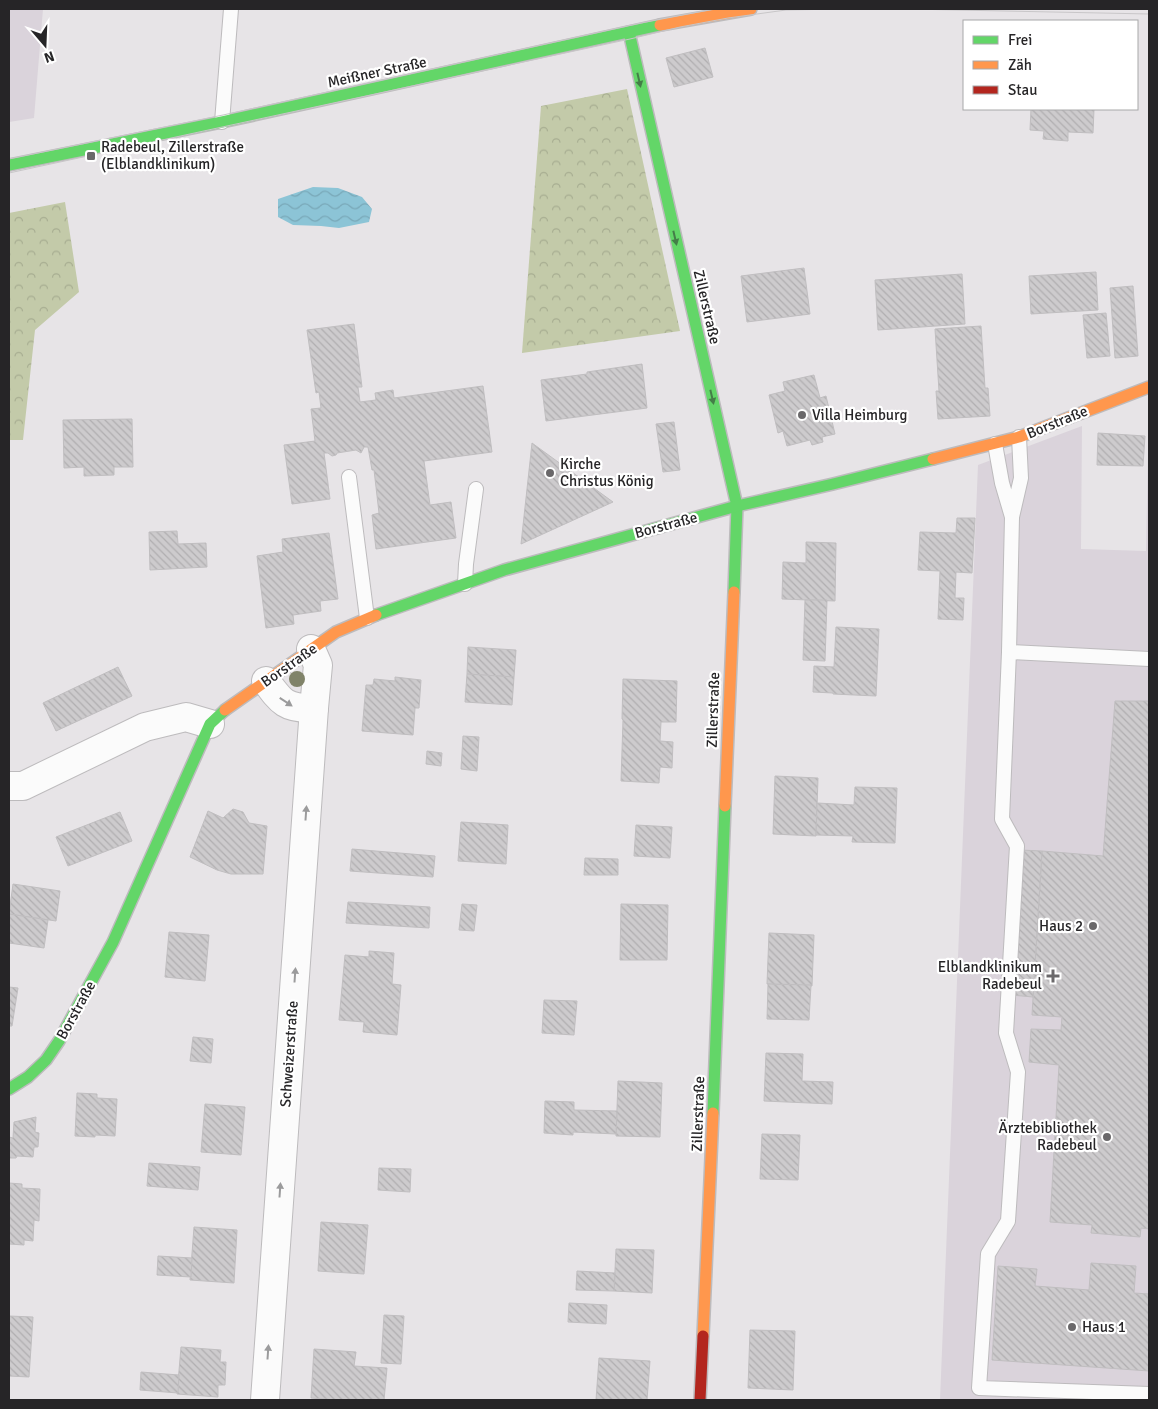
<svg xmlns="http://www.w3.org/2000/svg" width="1158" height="1409" font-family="Signika,sans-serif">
	<defs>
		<pattern id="forest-crowns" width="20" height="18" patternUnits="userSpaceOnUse" patternTransform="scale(1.25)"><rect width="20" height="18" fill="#c3caa9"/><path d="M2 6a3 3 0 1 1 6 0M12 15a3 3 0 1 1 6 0" fill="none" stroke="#a7ad91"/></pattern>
		<pattern id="water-waves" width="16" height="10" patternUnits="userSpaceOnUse" patternTransform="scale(1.25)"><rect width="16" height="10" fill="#8cc4d6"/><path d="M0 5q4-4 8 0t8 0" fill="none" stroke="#79a8b8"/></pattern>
		<pattern id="building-back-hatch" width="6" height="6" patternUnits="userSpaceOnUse" patternTransform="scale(1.25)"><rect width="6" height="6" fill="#cdcbcd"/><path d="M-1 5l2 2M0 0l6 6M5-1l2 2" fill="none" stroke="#b0aeb0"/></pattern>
	</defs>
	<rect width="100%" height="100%" fill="#e7e4e7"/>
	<!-- built -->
	<g fill="#dad3db">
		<path d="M 9,9 L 43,9 L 34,118 L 9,122 Z"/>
		<path d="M 1149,404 L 1149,1400 L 940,1400 L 978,465 L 1082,426 L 1081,549 L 1146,551 Z"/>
	</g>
	<!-- forest -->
	<g fill="url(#forest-crowns)">
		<path d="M 627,89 L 680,331 L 522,353 L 541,106 Z"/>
		<path d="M 65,202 L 79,292 L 35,330 L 23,440 L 9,440 L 9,213 Z"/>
	</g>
	<!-- water -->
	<path fill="url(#water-waves)" d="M 313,187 L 338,188 L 362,197 L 372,209 L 369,222 L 339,228 L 321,226 L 293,225 L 278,217 L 278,199 Z"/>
	<!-- building -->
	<g fill="url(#building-back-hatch)" stroke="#c0bec0">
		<path d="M 705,48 L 713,77 L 674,87 L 666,58 Z"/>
		<path d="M 1031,109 L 1094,109 L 1093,133 L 1068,132 L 1068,141 L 1043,139 L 1044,131 L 1030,130 Z"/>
		<path d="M 804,268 L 810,314 L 747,322 L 741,276 Z"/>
		<path d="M 1096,272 L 1098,310 L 1031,314 L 1029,276 Z"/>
		<path d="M 962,274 L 965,324 L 878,330 L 875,280 Z"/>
		<path d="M 1133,286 L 1138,356 L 1115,358 L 1110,288 Z"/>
		<path d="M 1106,313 L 1110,356 L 1087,358 L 1083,315 Z"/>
		<path d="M 354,324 L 362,387 L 358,387 L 360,402 L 376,400 L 375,393 L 393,390 L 394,398 L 483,386 L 492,452 L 424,461 L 430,505 L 451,502 L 456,538 L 376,549 L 372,515 L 379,513 L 374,470 L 372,470 L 368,447 L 364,447 L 361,453 L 356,450 L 337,453 L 336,455 L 332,456 L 328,453 L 324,453 L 330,499 L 292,504 L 284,445 L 315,441 L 311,409 L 321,408 L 319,392 L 316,393 L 307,330 Z"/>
		<path d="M 981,326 L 985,388 L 988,388 L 990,416 L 938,419 L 936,391 L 939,391 L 935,329 Z"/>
		<path d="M 642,364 L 647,408 L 546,421 L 541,380 L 587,374 L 587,372 Z"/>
		<path d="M 814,375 L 820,398 L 826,396 L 835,434 L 822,437 L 823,442 L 812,445 L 810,440 L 787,446 L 783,431 L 778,433 L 769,395 L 785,391 L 783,382 Z"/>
		<path d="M 132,419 L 133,467 L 114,467 L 114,475 L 84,476 L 84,467 L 64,468 L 63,420 Z"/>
		<path d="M 674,422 L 680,470 L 663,472 L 656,424 Z"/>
		<path d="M 1098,433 L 1145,436 L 1143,466 L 1097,465 Z"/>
		<path d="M 532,443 L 613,502 L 521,544 Z"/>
		<path d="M 957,518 L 975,518 L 972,573 L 956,572 L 955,598 L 964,598 L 963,620 L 938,619 L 940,571 L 918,570 L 920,532 L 956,533 Z"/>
		<path d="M 177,531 L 178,544 L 206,543 L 207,567 L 150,570 L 149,532 Z"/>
		<path d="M 329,533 L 338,599 L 320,601 L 321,611 L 293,615 L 294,624 L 266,628 L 257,556 L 283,552 L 282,539 Z"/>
		<path d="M 806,542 L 836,543 L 835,601 L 782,599 L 783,562 L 806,563 Z"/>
		<path d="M 805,600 L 827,600 L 825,661 L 803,660 Z"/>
		<path d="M 836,627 L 879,629 L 876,696 L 833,694 L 833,693 L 813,692 L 814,666 L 834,667 Z"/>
		<path d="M 468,647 L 516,650 L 514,677 L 467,674 Z"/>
		<path d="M 118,667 L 132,696 L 56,731 L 43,703 Z"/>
		<path d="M 467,674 L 514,677 L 512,705 L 465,702 Z"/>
		<path d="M 395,677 L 421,680 L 419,708 L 415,708 L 413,735 L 362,731 L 366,685 L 373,685 L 374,679 L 395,681 Z"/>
		<path d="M 623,679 L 677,681 L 676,722 L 661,722 L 660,741 L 673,742 L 672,768 L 660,767 L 659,783 L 621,781 L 623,720 L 622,719 Z"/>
		<path d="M 1115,701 L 1149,701 L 1149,1229 L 1141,1228 L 1140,1237 L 1091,1233 L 1092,1225 L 1050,1222 L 1059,1065 L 1029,1062 L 1031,1029 L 1061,1030 L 1062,1017 L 1032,1015 L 1042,851 L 1103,856 Z"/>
		<path d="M 463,736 L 479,737 L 477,771 L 461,769 Z"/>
		<path d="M 427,751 L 442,753 L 441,766 L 426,764 Z"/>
		<path d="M 775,776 L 818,778 L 816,836 L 773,834 Z"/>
		<path d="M 855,787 L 897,788 L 895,843 L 852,842 L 853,836 L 816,835 L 817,803 L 854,805 Z"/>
		<path d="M 233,809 L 243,812 L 249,823 L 267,826 L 263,874 L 231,874 L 217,870 L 190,857 L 208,811 L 223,818 Z"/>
		<path d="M 120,812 L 132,841 L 68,866 L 56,837 Z"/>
		<path d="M 461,822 L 508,825 L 506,864 L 458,861 Z"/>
		<path d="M 636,825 L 672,827 L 670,858 L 634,856 Z"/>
		<path d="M 352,849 L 435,856 L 433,877 L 350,871 Z"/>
		<path d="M 1020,850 L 1042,851 L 1033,997 L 1011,995 Z"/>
		<path d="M 585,858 L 618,859 L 618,875 L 584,875 Z"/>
		<path d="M 13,884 L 60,891 L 56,921 L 9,914 Z"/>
		<path d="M 348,902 L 430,907 L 429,928 L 346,923 Z"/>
		<path d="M 462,904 L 477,905 L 474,931 L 459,930 Z"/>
		<path d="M 621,904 L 668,905 L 667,960 L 620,960 Z"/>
		<path d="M 9,914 L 48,920 L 44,948 L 9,943 Z"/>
		<path d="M 169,932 L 209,935 L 205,981 L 165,977 Z"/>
		<path d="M 769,933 L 814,935 L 812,986 L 767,984 Z"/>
		<path d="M 369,951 L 394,953 L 392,984 L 401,985 L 397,1035 L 363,1032 L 364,1022 L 339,1020 L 345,955 L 369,957 Z"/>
		<path d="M 768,984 L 811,985 L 809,1020 L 767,1019 Z"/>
		<path d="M 9,987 L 18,988 L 12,1026 L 9,1026 Z"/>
		<path d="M 544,1000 L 577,1001 L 574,1035 L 542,1033 Z"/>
		<path d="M 193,1037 L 213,1039 L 211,1063 L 190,1061 Z"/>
		<path d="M 766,1053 L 803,1054 L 802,1081 L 833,1082 L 832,1104 L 764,1101 Z"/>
		<path d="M 618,1081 L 662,1083 L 660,1137 L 616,1136 Z"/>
		<path d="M 77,1093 L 97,1094 L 97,1098 L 117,1099 L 115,1136 L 95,1135 L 95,1137 L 75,1136 Z"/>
		<path d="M 545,1101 L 574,1102 L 574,1110 L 617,1111 L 616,1134 L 573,1132 L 573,1135 L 544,1133 Z"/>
		<path d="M 205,1104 L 245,1107 L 241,1155 L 201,1152 Z"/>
		<path d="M 36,1117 L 35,1132 L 39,1133 L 38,1147 L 34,1147 L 33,1157 L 17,1156 L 16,1158 L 9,1158 L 9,1137 L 13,1138 L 14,1122 Z"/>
		<path d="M 762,1134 L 800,1135 L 798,1180 L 760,1179 Z"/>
		<path d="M 149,1163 L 200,1167 L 198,1190 L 147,1186 Z"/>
		<path d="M 379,1168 L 411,1169 L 410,1192 L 378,1190 Z"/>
		<path d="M 9,1183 L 22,1184 L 22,1188 L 40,1189 L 39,1221 L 34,1220 L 33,1241 L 24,1240 L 24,1245 L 9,1244 Z"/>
		<path d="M 321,1222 L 368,1225 L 364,1274 L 318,1271 Z"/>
		<path d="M 194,1227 L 237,1230 L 234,1283 L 190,1280 Z"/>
		<path d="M 616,1249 L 654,1250 L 652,1293 L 614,1291 Z"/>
		<path d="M 158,1256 L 192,1258 L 191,1277 L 157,1275 Z"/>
		<path d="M 1091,1263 L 1136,1266 L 1134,1293 L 1149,1294 L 1149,1371 L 992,1360 L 998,1266 L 1037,1269 L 1035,1286 L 1089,1290 Z"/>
		<path d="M 577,1271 L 615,1273 L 614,1291 L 576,1290 Z"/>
		<path d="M 569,1303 L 607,1305 L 606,1324 L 568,1322 Z"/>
		<path d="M 384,1315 L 404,1316 L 401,1364 L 381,1363 Z"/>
		<path d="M 9,1316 L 33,1317 L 29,1377 L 9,1376 Z"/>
		<path d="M 750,1330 L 795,1331 L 793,1390 L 748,1388 Z"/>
		<path d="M 181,1347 L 221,1350 L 220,1362 L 226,1362 L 225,1385 L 218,1385 L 218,1397 L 177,1394 Z"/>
		<path d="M 314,1349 L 356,1352 L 354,1366 L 387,1368 L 384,1400 L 337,1400 L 311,1398 Z"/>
		<path d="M 599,1358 L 650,1361 L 647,1400 L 596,1400 Z"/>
		<path d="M 141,1372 L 179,1375 L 178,1393 L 140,1390 Z"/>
	</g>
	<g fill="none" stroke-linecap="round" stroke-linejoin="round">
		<defs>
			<g id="lane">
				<path d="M 222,122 L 231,9"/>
				<path d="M 995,444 L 1002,483 L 1012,517 L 1021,478 L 1019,437"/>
				<path d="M 349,477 L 367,618"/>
				<path d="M 1012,517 L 1009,652 L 1002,819 L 1017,846 L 1006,1033 L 1018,1072 L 1008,1221 L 988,1254 L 979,1388 L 1149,1394"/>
				<path d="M 465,584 L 466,564 L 476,489"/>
				<path d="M 1009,652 L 1149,659"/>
			</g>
			<g id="street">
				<path d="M 266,681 C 281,702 286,709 314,708"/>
				<path d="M 9,786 L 23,786 L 145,727 L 186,717 L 210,724"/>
				<path d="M 265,1400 L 314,708 L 318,665 L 311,649"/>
			</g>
			<g id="fast">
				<path d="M 629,32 L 737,506 L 734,592"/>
				<path d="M 9,165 L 222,122 L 660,25"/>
				<path d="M 376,615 L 504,570 L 737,506 L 833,484 L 933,459"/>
				<path d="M 9,1089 L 28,1077 L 46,1060 L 59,1041 L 113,942 L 210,724 L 225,710"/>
				<path d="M 713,1113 L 725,806"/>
			</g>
			<g id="slow">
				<path d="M 660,25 L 751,9"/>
				<path d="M 933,459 L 1019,437 L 1149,387"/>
				<path d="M 225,710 L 336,632 L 376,615"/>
				<path d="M 725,806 L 734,592"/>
				<path d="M 703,1336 L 713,1113"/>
			</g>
			<path id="jam" d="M 700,1400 L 703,1336"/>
		</defs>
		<!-- lane casing -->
		<use href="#lane" stroke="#bdbbbd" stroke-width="16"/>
		<!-- street casing -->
		<use href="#street" stroke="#bdbbbd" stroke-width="30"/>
		<!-- fast casing -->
		<use href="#fast" stroke="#bdbbbd" stroke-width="14"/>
		<!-- slow casing -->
		<use href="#slow" stroke="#bdbbbd" stroke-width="14"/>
		<!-- jam casing -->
		<use href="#jam" stroke="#bdbbbd" stroke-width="14"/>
		<!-- lane -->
		<use href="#lane" stroke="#fbfbfb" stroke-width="14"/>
		<!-- street -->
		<use href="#street" stroke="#fbfbfb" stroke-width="28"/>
		<!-- fast -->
		<use href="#fast" stroke="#63d668" stroke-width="11"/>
		<!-- slow -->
		<use href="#slow" stroke="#ff974d" stroke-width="11"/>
		<!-- jam -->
		<use href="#jam" stroke="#b3261e" stroke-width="11"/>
		<!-- tram -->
		<g stroke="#c8c6c8" stroke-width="1">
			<path d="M 908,9 L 1149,14"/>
			<path d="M 9,159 L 223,115 L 641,23 L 714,9"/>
			<path d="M 9,173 L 630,39 L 680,27 L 728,18 L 786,10 L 841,9"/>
		</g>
	</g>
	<!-- trees -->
	<circle fill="#808369" cx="297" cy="679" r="8"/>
	<!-- one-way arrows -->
	<defs><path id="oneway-solid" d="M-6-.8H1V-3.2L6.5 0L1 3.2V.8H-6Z" transform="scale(1.25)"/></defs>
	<g fill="#447e48">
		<use href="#oneway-solid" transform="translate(639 80) rotate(77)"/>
		<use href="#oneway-solid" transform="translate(675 238) rotate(77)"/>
		<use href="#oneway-solid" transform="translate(712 397) rotate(77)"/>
	</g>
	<g fill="#9b9b9c">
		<use href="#oneway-solid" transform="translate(286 702) rotate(33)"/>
		<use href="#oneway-solid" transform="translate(306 813) rotate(-86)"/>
		<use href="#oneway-solid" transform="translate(295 975) rotate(-86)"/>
		<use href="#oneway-solid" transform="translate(280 1190) rotate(-86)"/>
		<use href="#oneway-solid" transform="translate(268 1352) rotate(-86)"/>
	</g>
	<!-- markers -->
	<g fill="#6a686a" stroke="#fff" stroke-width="2">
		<rect x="86" y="151" width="10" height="10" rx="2.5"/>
		<circle cx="802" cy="415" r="5"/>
		<circle cx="550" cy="473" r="5"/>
		<circle cx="1093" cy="926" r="5"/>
		<path d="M1050.5 968.5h5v5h5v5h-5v5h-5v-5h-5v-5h5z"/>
		<circle cx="1107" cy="1137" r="5"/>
		<circle cx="1072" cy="1327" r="5"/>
	</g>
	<g text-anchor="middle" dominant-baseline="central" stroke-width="4.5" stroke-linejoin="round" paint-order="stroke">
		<!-- street labels -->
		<g font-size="15" fill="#262527" stroke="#fff">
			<text transform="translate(377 72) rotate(-12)">Meißner Straße</text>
			<text transform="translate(707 307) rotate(77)">Zillerstraße</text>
			<text transform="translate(1057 422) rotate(-22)">Borstraße</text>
			<text transform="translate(666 525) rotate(-15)">Borstraße</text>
			<text transform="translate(289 665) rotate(-35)">Borstraße</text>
			<text transform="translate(713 710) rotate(-88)">Zillerstraße</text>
			<text transform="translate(76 1010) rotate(-61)">Borstraße</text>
			<text transform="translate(289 1054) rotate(-86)">Schweizerstraße</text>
			<text transform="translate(698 1114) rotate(-88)">Zillerstraße</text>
		</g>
		<!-- poi labels -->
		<g font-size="15" fill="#262527" stroke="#fff" text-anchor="start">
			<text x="101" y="147">Radebeul, Zillerstraße<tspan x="101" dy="17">(Elblandklinikum)</tspan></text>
			<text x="812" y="415">Villa Heimburg</text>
			<text x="560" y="464">Kirche<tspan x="560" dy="17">Christus König</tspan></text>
			<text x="1083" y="926" text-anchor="end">Haus 2</text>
			<text x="1042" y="967" text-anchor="end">Elblandklinikum<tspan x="1042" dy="17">Radebeul</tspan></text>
			<text x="1097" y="1128" text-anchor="end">Ärztebibliothek<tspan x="1097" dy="17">Radebeul</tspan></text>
			<text x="1082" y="1327">Haus 1</text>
		</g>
	</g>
	<!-- border -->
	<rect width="1158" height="1409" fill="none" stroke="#262527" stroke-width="20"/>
	<!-- legend -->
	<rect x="963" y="20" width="175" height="90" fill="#ffffff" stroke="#a8a8a9"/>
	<rect x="973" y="36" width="25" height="8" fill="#63d668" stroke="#a8a8a9"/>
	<text x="1008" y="45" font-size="15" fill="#262527">Frei</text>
	<rect x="973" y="61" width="25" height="8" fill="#ff974d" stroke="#a8a8a9"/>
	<text x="1008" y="70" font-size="15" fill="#262527">Zäh</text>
	<rect x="973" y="86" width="25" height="8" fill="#b3261e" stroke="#a8a8a9"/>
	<text x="1008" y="95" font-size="15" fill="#262527">Stau</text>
	<!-- north arrow -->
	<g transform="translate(45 45) rotate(161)" stroke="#ffffff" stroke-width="4" paint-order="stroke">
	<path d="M0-4L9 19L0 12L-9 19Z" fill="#262527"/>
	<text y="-8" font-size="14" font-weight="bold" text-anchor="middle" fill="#262527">N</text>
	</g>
</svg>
